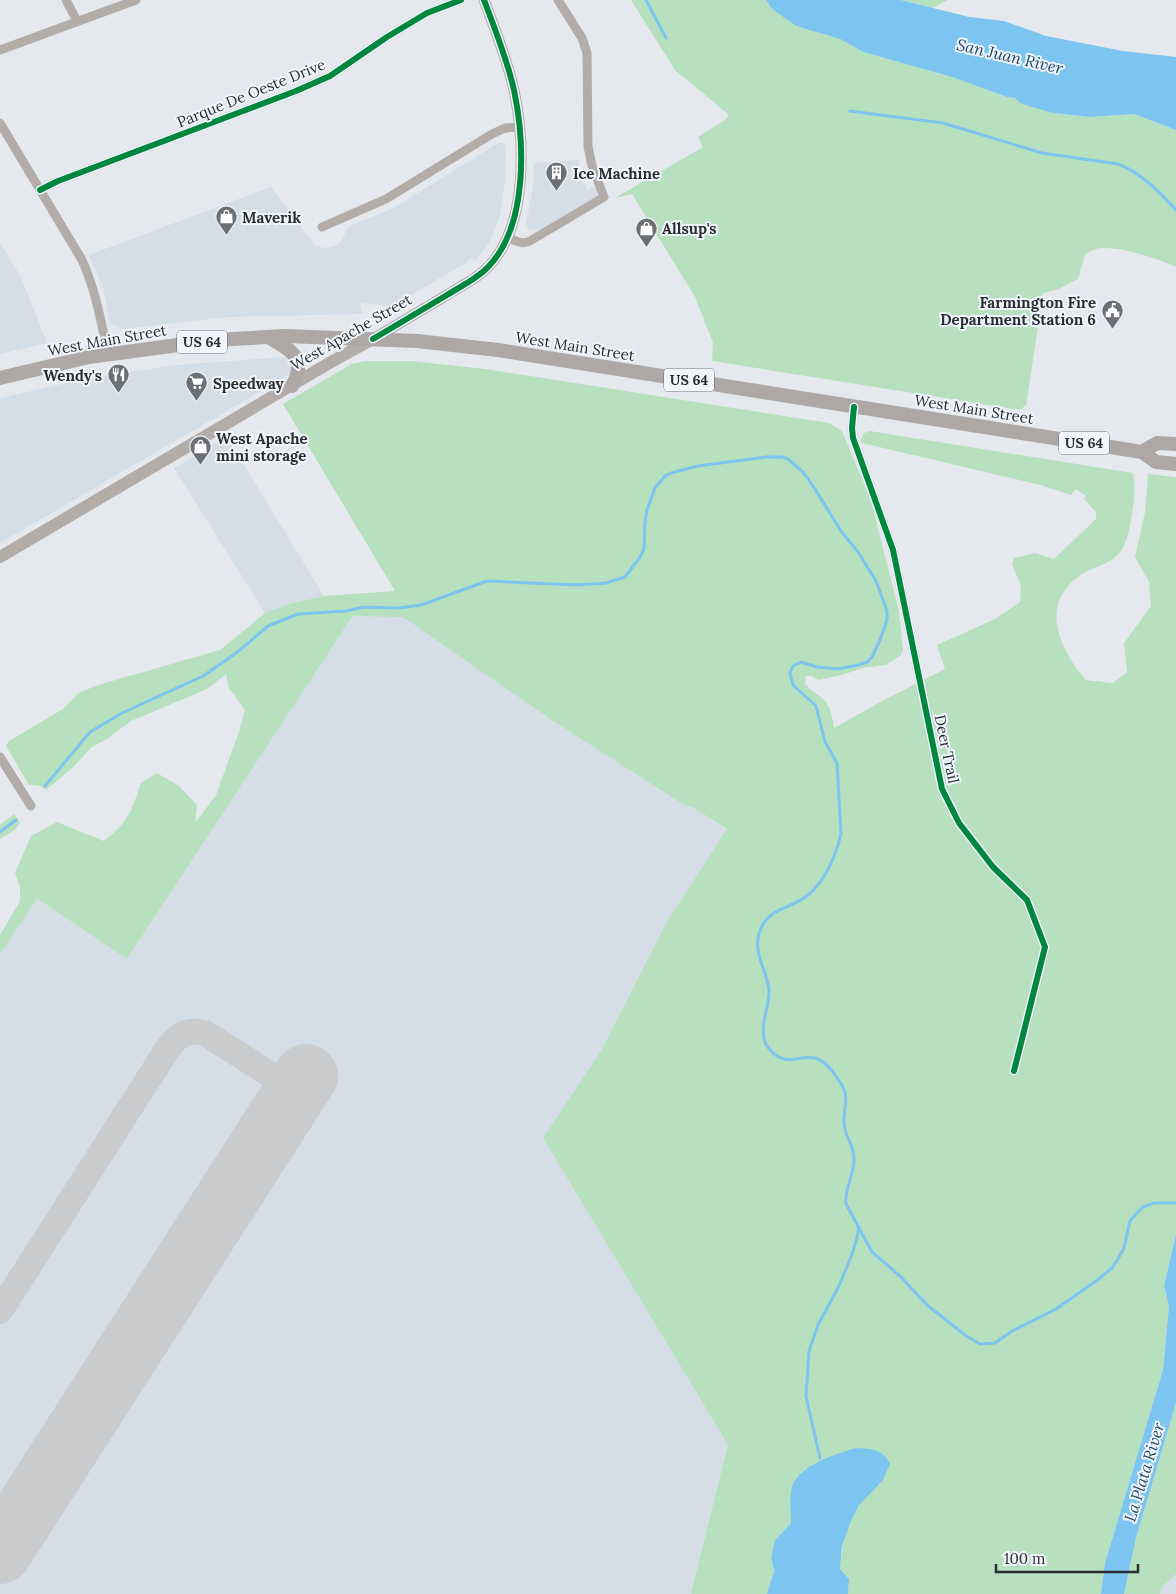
<svg xmlns="http://www.w3.org/2000/svg" width="1176" height="1594" font-family="Lora,serif">
	<rect width="100%" height="100%" fill="#e5e9ee"/>
	<!-- built -->
	<g fill="#d5dde7">
		<path d="M 500,142 L 505,144 L 506,149 L 505,182 L 500,216 L 491,239 L 487,246 L 475,261 L 471,258 L 464,264 L 392,306 L 360,303 L 362,314 L 227,317 L 123,329 L 118,328 L 110,323 L 103,287 L 89,255 L 271,187 L 316,247 L 321,245 L 320,247 L 325,248 L 333,247 L 341,242 L 347,229 L 352,225 L 392,209 Z"/>
		<path d="M 579,160 L 580,175 L 587,190 L 596,186 L 598,191 L 597,196 L 539,230 L 529,229 L 526,224 L 533,187 L 534,163 Z"/>
		<path d="M 0,243 L 21,277 L 47,343 L 0,354 Z"/>
		<path d="M 283,357 L 291,361 L 292,373 L 0,543 L 0,398 L 93,377 L 177,365 Z"/>
		<path d="M 227,437 L 324,596 L 292,603 L 265,613 L 174,468 Z"/>
		<path d="M 368,594 L 437,639 L 553,721 L 684,805 L 692,807 L 727,830 L 666,923 L 602,1049 L 543,1138 L 728,1445 L 691,1594 L 0,1594 L 0,954 L 36,899 L 127,959 Z"/>
		<path d="M 1176,1574 L 1176,1594 L 1160,1594 L 1161,1588 Z"/>
	</g>
	<!-- green -->
	<g fill="#b7e1be">
		<path d="M 631,0 L 766,0 L 772,9 L 796,26 L 840,39 L 863,52 L 952,77 L 1007,97 L 1015,98 L 1053,113 L 1090,117 L 1134,114 L 1176,130 L 1176,267 C 1159,259 1114,244 1096,249 C 1092,250 1088,253 1085,255 L 1078,279 L 1059,289 L 1043,293 L 1027,400 L 1026,405 L 1020,410 L 712,361 L 713,343 L 695,297 L 632,194 L 615,198 L 703,147 L 698,137 L 725,120 L 729,115 L 675,70 Z"/>
		<path d="M 901,0 L 948,0 L 933,8 Z"/>
		<path d="M 366,361 L 411,361 L 485,369 L 829,423 L 842,431 L 871,501 L 899,611 L 903,650 L 901,655 L 886,665 L 863,668 L 842,675 L 818,680 L 812,676 L 806,676 L 805,684 C 811,691 818,694 824,700 C 830,706 833,719 834,728 L 884,700 L 945,669 L 937,645 L 995,619 L 1020,602 L 1021,586 L 1012,564 L 1014,558 L 1035,553 L 1054,559 L 1096,519 L 1096,512 L 1084,499 L 1086,496 L 1076,489 L 1071,495 L 1040,485 L 862,443 L 860,441 L 864,433 L 870,431 L 1133,473 C 1137,490 1131,537 1121,551 C 1111,565 1094,566 1082,574 C 1038,603 1059,649 1086,680 L 1113,683 L 1127,672 L 1124,643 L 1151,606 L 1149,582 L 1135,557 L 1145,512 L 1148,474 L 1176,477 L 1176,1234 L 1164,1286 L 1169,1306 L 1163,1370 L 1105,1563 L 1101,1594 L 848,1594 L 849,1579 L 840,1569 C 842,1548 846,1524 858,1505 C 865,1496 875,1488 883,1480 L 803,1471 L 792,1487 L 791,1523 L 775,1540 L 771,1558 L 774,1571 L 767,1594 L 691,1594 L 728,1445 L 543,1138 L 602,1049 L 666,923 L 727,829 L 692,807 L 684,805 L 553,721 L 403,617 L 353,616 L 127,959 L 37,899 L 0,954 L 0,935 L 20,901 L 20,887 L 15,873 L 31,836 L 57,822 L 104,841 C 129,821 131,812 141,783 L 157,773 L 179,786 L 197,805 L 195,823 L 216,795 L 239,732 L 245,710 L 229,688 L 226,674 L 207,689 L 131,721 L 107,739 L 92,747 L 71,769 L 46,790 L 40,786 L 29,785 L 6,746 L 9,741 L 63,709 L 78,693 L 98,685 L 220,650 L 265,613 L 292,603 L 324,596 L 395,591 L 283,404 L 352,364 Z"/>
		<path d="M 14,814 L 20,822 L 16,829 L 0,839 L 0,825 Z"/>
		<path d="M 1176,1403 L 1176,1574 L 1161,1588 L 1160,1594 L 1124,1594 L 1136,1538 Z"/>
	</g>
	<!-- water -->
	<g fill="#7bc5f0">
		<path d="M 766,0 L 901,0 L 969,17 L 1004,21 L 1046,36 L 1123,51 L 1176,57 L 1176,130 L 1134,114 L 1090,117 L 1053,113 L 1022,104 L 1015,98 L 1007,97 L 952,77 L 863,52 L 840,39 L 796,26 L 772,9 Z"/>
		<path d="M 1176,1234 L 1176,1403 L 1136,1538 L 1124,1594 L 1101,1594 L 1105,1563 L 1163,1370 L 1169,1306 L 1164,1286 Z"/>
		<path d="M 856,1448 C 871,1449 883,1448 890,1464 L 883,1480 L 859,1505 L 850,1523 L 842,1547 L 840,1569 L 849,1579 L 848,1594 L 767,1594 L 774,1571 L 771,1558 L 775,1540 L 791,1523 C 791,1512 789,1498 792,1487 C 799,1465 836,1454 856,1448 Z"/>
	</g>
	<g fill="none" stroke-linecap="round" stroke-linejoin="round">
		<!-- stream -->
		<g stroke="#7bc5f0" stroke-width="3">
			<path d="M 646,0 L 666,38"/>
			<path d="M 850,111 L 943,123 L 1042,153 L 1118,164 C 1140,172 1161,193 1176,210"/>
			<path d="M 45,786 L 90,732 L 122,713 L 203,676 L 239,651 L 268,626 L 298,614 L 346,611 L 364,607 L 398,608 L 421,605 L 487,581 L 577,585 L 606,583 L 625,577 L 640,557 L 644,549 L 645,523 L 647,510 L 655,488 L 665,476 L 671,473 L 698,466 L 766,457 L 782,457 L 788,459 L 803,472 L 813,486 L 841,531 L 858,552 L 876,581 L 887,611 L 887,620 L 880,640 L 872,657 L 867,662 L 858,665 L 838,669 L 817,667 L 801,662 L 793,666 L 790,673 L 793,685 L 816,706 L 825,742 L 837,763 L 841,834 C 836,855 825,882 807,896 C 788,910 766,908 759,934 C 753,953 767,971 769,990 C 770,1007 759,1024 765,1042 C 766,1047 771,1050 774,1054 C 791,1067 802,1053 818,1059 C 828,1063 837,1077 843,1087 C 849,1098 843,1112 844,1124 C 845,1137 855,1147 854,1160 C 854,1175 844,1190 846,1204 L 872,1252 L 901,1277 L 927,1305 L 965,1335 L 980,1344 L 995,1343 L 1012,1331 L 1056,1309 L 1096,1281 L 1112,1268 L 1118,1259 L 1124,1248 L 1130,1221 L 1137,1213 L 1143,1207 L 1154,1203 L 1176,1203"/>
			<path d="M 0,832 L 16,820"/>
			<path d="M 820,1458 L 806,1396 L 809,1351 L 818,1325 L 838,1288 L 851,1257 L 857,1238 L 859,1227"/>
		</g>
		<!-- taxiway -->
		<path stroke="#caccce" stroke-width="26" d="M 0,1311 L 156,1067 C 169,1047 177,1026 205,1033 L 296,1091"/>
		<!-- runway -->
		<path stroke="#caccce" stroke-width="64" d="M 0,1552 L 306,1076"/>
		<!-- minor -->
		<g stroke="#b3adaa" stroke-width="9">
			<path d="M 66,0 L 77,21"/>
			<path d="M 0,50 L 136,0"/>
			<path d="M 0,123 L 82,260 C 96,291 101,322 108,354"/>
			<path d="M 40,190 L 58,181 L 296,91 L 330,76 L 387,37 L 427,13 L 461,0"/>
			<path d="M 322,227 L 386,199 L 492,134 L 505,128 L 520,127"/>
			<path d="M 508,238 C 517,241 521,245 530,241 L 604,197 L 592,166 L 588,146 L 587,53 L 582,38 L 558,0"/>
			<path d="M 854,407 L 852,428 L 853,438 L 893,550 L 942,789 L 959,823 L 993,867 L 1027,900 L 1045,947 L 1014,1071"/>
			<path d="M 0,757 L 31,806"/>
		</g>
		<!-- tertiary -->
		<path stroke="#b3adaa" stroke-width="11" d="M 373,339 C 398,324 423,309 447,295 C 461,286 477,279 488,267 C 528,226 525,143 514,90 C 507,59 495,29 484,0"/>
		<!-- secondary -->
		<path stroke="#b3ada9" stroke-width="12" d="M 0,557 L 331,362 L 373,339"/>
		<!-- trunk -->
		<g stroke="#ada8a6" stroke-width="14">
			<path d="M 268,337 C 291,350 308,358 292,386"/>
			<path d="M 0,378 L 89,357 L 215,340 L 285,336 L 417,341 L 498,350 L 1142,452 L 1156,462 L 1176,464"/>
			<path d="M 1142,452 L 1157,443 L 1176,444"/>
		</g>
		<defs>
			<g id="cycleway">
				<path d="M 40,190 L 58,181 L 296,91 L 330,76 L 387,37 L 427,13 L 461,0"/>
				<path d="M 373,339 C 398,324 423,309 447,295 C 461,286 477,279 488,267 C 528,226 525,143 514,90 C 507,59 495,29 484,0"/>
				<path d="M 854,407 L 852,428 L 853,438 L 893,550 L 942,789 L 959,823 L 993,867 L 1027,900 L 1045,947 L 1014,1071"/>
			</g>
		</defs>
		<!-- cycleway casing -->
		<use href="#cycleway" stroke="#f0f5fd" stroke-width="9"/>
		<!-- cycleway -->
		<use href="#cycleway" stroke="#00873e" stroke-width="6"/>
	</g>
	<!-- icons -->
	<defs>
		<symbol id="building-pin" viewBox="-11 -11 22 30"><path d="M0 17L-7.5 6A9.5 9.5 0 1 1 7.5 6Z" fill="#6c6f73" stroke="#f0f5fd"/><path d="M-4-6H4V6H1V3H-1V6H-4ZM-2.5-4.3h1.7v1.8h-1.7ZM.8-4.3h1.7v1.8H.8ZM-2.5-1h1.7V.8h-1.7ZM.8-1h1.7V.8H.8Z" fill="#fff"/></symbol>
		<symbol id="shop-pin" viewBox="-11 -11 22 30"><path d="M0 17L-7.5 6A9.5 9.5 0 1 1 7.5 6Z" fill="#6c6f73" stroke="#f0f5fd"/><path d="M-5-2.5h2.3a2.7 3.5 0 0 1 5.4 0H5L5.5 6h-11ZM-1.5-2.5h3a1.5 2.3 0 0 0-3 0Z" fill="#fff"/></symbol>
		<symbol id="civic-pin" viewBox="-11 -11 22 30"><path d="M0 17L-7.5 6A9.5 9.5 0 1 1 7.5 6Z" fill="#6c6f73" stroke="#f0f5fd"/><path d="M-.6-6.5H3V-4.5H.6V-3L4-1V1h2V6H-6V1h2V-1L-.6-3ZM-1.2 2.5V6h2.4V2.5Z" fill="#fff"/></symbol>
		<symbol id="restaurant-pin" viewBox="-11 -11 22 30"><path d="M0 17L-7.5 6A9.5 9.5 0 1 1 7.5 6Z" fill="#6c6f73" stroke="#f0f5fd"/><path d="M-5-6h1v4h1v-4h1v4h1v-4h1v5L-1.5 .5V6h-2V.5L-5-1ZM5-6V6H3V1.5H1.5Q1.5-4 5-6Z" fill="#fff"/></symbol>
		<symbol id="supermarket-pin" viewBox="-11 -11 22 30"><path d="M0 17L-7.5 6A9.5 9.5 0 1 1 7.5 6Z" fill="#6c6f73" stroke="#f0f5fd"/><path d="M-6-5.5h2.5l.6 2H6L4.5 2H-2.5L-4.4-4H-6ZM-1.5 3.2a1.3 1.3 0 1 0 .1 0ZM3 3.2a1.3 1.3 0 1 0 .1 0Z" fill="#fff"/></symbol>
	</defs>
	<g fill-rule="evenodd">
		<use href="#building-pin" x="544" y="160" width="25" height="34"/>
		<use href="#shop-pin" x="214" y="204" width="25" height="34"/>
		<use href="#shop-pin" x="634" y="216" width="25" height="34"/>
		<use href="#civic-pin" x="1100" y="298" width="25" height="34"/>
		<use href="#restaurant-pin" x="106" y="362" width="25" height="34"/>
		<use href="#supermarket-pin" x="184" y="370" width="25" height="34"/>
		<use href="#shop-pin" x="188" y="434" width="25" height="34"/>
	</g>
	<g text-anchor="middle" dominant-baseline="central" stroke-width="4" stroke-linejoin="round" paint-order="stroke">
		<!-- shield labels -->
		<g fill="#f0f5fd" stroke="#666a6e" stroke-width="1">
			<rect x="177" y="330.5" width="50" height="23" rx="4"/>
			<rect x="664" y="368.5" width="50" height="23" rx="4"/>
			<rect x="1059" y="431.5" width="50" height="23" rx="4"/>
		</g>
		<g font-size="14" font-weight="bold" fill="#2b2e31">
			<text x="202" y="342">US 64</text>
			<text x="689" y="380">US 64</text>
			<text x="1084" y="443">US 64</text>
		</g>
		<!-- street labels -->
		<g font-size="15" fill="#2b2e31" stroke="#f0f5fd">
			<text transform="translate(251 93) rotate(-22)">Parque De Oeste Drive</text>
			<text transform="translate(351 332) rotate(-30)">West Apache Street</text>
			<text transform="translate(107 340) rotate(-10)">West Main Street</text>
			<text transform="translate(575 346) rotate(9)">West Main Street</text>
			<text transform="translate(974 409) rotate(9)">West Main Street</text>
			<text transform="translate(947 749) rotate(78)">Deer Trail</text>
		</g>
		<!-- poi labels -->
		<g font-size="15" font-weight="bold" fill="#2b2e31" stroke="#f0f5fd" text-anchor="start">
			<text x="573" y="173">Ice Machine</text>
			<text x="242" y="217">Maverik</text>
			<text x="662" y="228">Allsup's</text>
			<text x="1096" y="302" text-anchor="end">Farmington Fire<tspan x="1096" dy="17">Department Station 6</tspan></text>
			<text x="102" y="375" text-anchor="end">Wendy's</text>
			<text x="213" y="383">Speedway</text>
			<text x="216" y="438">West Apache<tspan x="216" dy="17">mini storage</tspan></text>
		</g>
		<!-- water labels -->
		<g font-size="16" font-style="italic" fill="#1e4962" stroke="#f0f5fd">
			<text transform="translate(1010 56) rotate(13)">San Juan River</text>
			<text transform="translate(1144 1472) rotate(-73)">La Plata River</text>
		</g>
	</g>
	<!-- scale -->
	<path d="M996 1564v8h142v-8" fill="none" stroke="#2b2e31" stroke-width="2.5"/>
	<text x="1004" y="1564" font-size="15" fill="#2b2e31" stroke="#f0f5fd" stroke-width="4" paint-order="stroke">100 m</text>
</svg>
